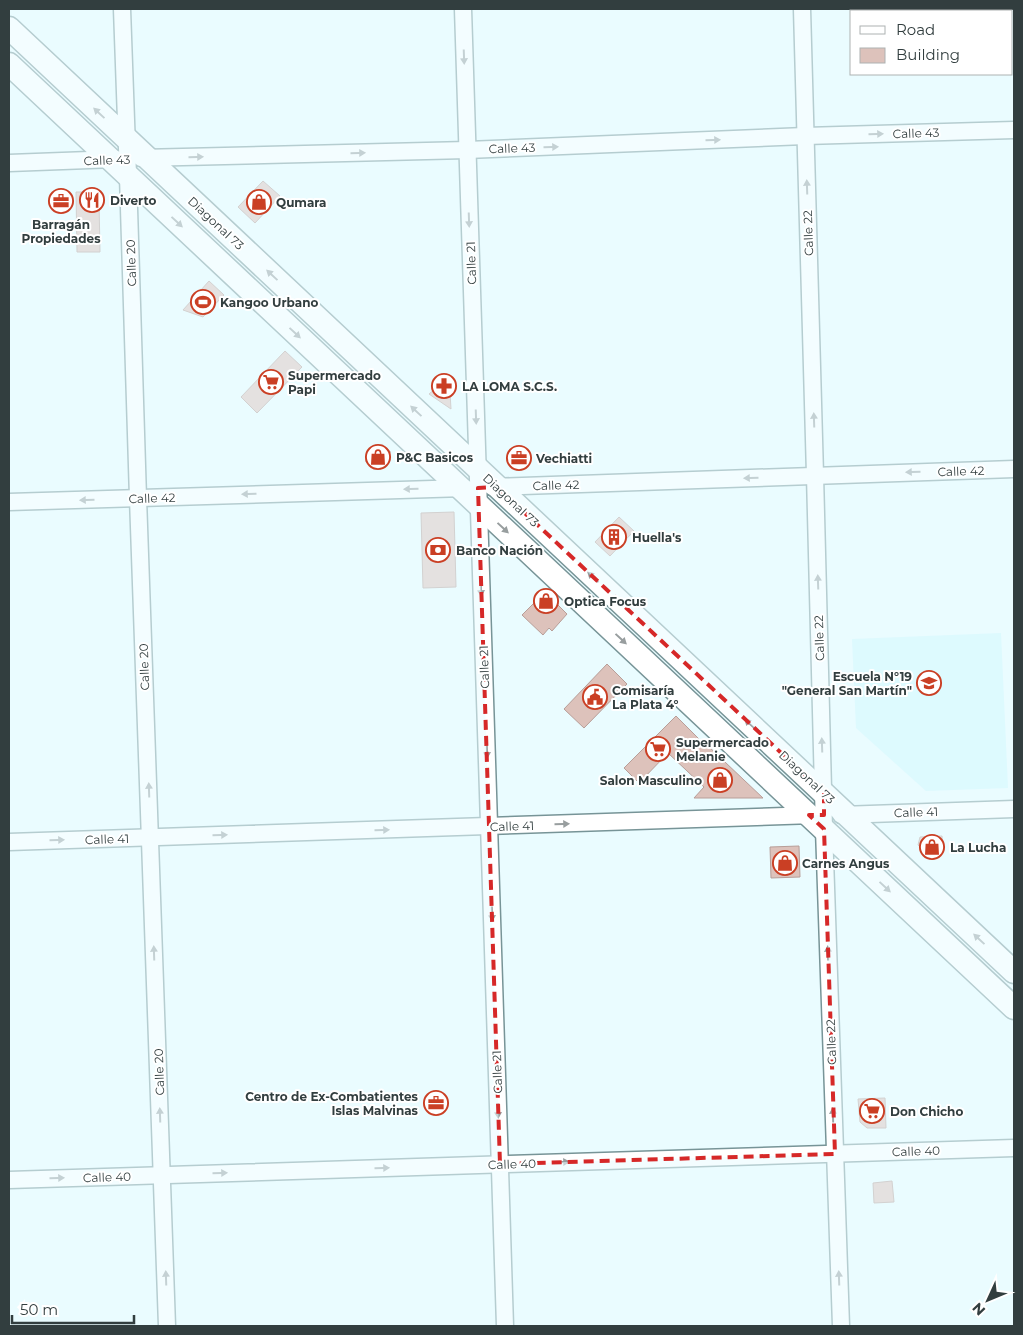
<svg xmlns="http://www.w3.org/2000/svg" width="1023" height="1335" font-family="Montserrat,sans-serif">
	<rect width="100%" height="100%" fill="#eafcff"/>
	<!-- built -->
	<path fill="#cff8fd" d="M 1001,633 L 1008,788 L 926,791 L 856,728 L 852,639 Z"/>
	<!-- building -->
	<g fill="#ddc2bb" stroke="#b89e98">
		<path d="M 263,181 L 280,196 L 255,223 L 238,207 Z"/>
		<path d="M 76,192 L 91,192 L 99,201 L 100,252 L 77,252 Z"/>
		<path d="M 209,281 L 224,295 L 203,317 L 183,310 Z"/>
		<path d="M 285,351 L 302,367 L 257,413 L 241,397 Z"/>
		<path d="M 449,377 L 451,409 L 429,394 Z"/>
		<path d="M 382,444 L 391,452 L 374,470 L 365,461 Z"/>
		<path d="M 454,512 L 456,587 L 423,588 L 421,513 Z"/>
		<path d="M 619,517 L 634,531 L 610,556 L 595,542 Z"/>
		<path d="M 545,592 L 567,614 L 552,631 L 549,628 L 543,635 L 522,615 Z"/>
		<path d="M 607,664 L 627,684 L 584,728 L 564,709 Z"/>
		<path d="M 676,716 L 705,745 L 706,744 L 763,798 L 694,798 L 704,787 L 668,753 L 639,783 L 624,768 Z"/>
		<path d="M 942,836 L 943,850 L 933,860 L 918,845 L 920,837 Z"/>
		<path d="M 799,846 L 800,877 L 771,878 L 770,847 Z"/>
		<path d="M 885,1098 L 886,1128 L 867,1128 L 860,1122 L 858,1099 Z"/>
		<path d="M 892,1181 L 894,1202 L 874,1203 L 873,1183 Z"/>
	</g>
	<g fill="none" stroke-linecap="round" stroke-linejoin="round">
		<defs>
			<g id="street">
				<path d="M 122,9 L 128,176 L 138,498 L 167,1326"/>
				<path d="M 463,9 L 505,1326"/>
				<path d="M 802,9 L 815,475 L 824,829 L 841,1326"/>
				<path d="M 141,158 L 467,150 L 805,136 L 1014,130"/>
				<path d="M 9,163 L 116,159"/>
				<path d="M 492,487 L 1014,469"/>
				<path d="M 9,502 L 465,488"/>
				<path d="M 841,815 L 1014,809"/>
				<path d="M 9,842 L 814,815"/>
				<path d="M 9,1180 L 1014,1148"/>
			</g>
			<g id="secondary">
				<path d="M 9,28 L 1014,972"/>
				<path d="M 9,64 L 1014,1008"/>
			</g>
		</defs>
		<!-- street casing -->
		<use href="#street" stroke="#779497" stroke-width="19"/>
		<!-- secondary casing -->
		<use href="#secondary" stroke="#779497" stroke-width="25"/>
		<!-- street -->
		<use href="#street" stroke="#fff" stroke-width="16"/>
		<!-- secondary -->
		<use href="#secondary" stroke="#fff" stroke-width="22"/>
	</g>
	<!-- one-way arrows -->
	<defs><path id="oneway-solid" d="M-6-.8H1V-3.2L6.5 0L1 3.2V.8H-6Z" transform="scale(1.25)"/></defs>
	<g fill="#989e9f">
		<use href="#oneway-solid" transform="translate(464 57) rotate(88)"/>
		<use href="#oneway-solid" transform="translate(99 113) rotate(-137)"/>
		<use href="#oneway-solid" transform="translate(876 134) rotate(-2)"/>
		<use href="#oneway-solid" transform="translate(713 140) rotate(-2)"/>
		<use href="#oneway-solid" transform="translate(551 147) rotate(-2)"/>
		<use href="#oneway-solid" transform="translate(358 153) rotate(-1)"/>
		<use href="#oneway-solid" transform="translate(196 157) rotate(-1)"/>
		<use href="#oneway-solid" transform="translate(807 187) rotate(-92)"/>
		<use href="#oneway-solid" transform="translate(469 220) rotate(88)"/>
		<use href="#oneway-solid" transform="translate(177 222) rotate(43)"/>
		<use href="#oneway-solid" transform="translate(272 275) rotate(-137)"/>
		<use href="#oneway-solid" transform="translate(295 333) rotate(43)"/>
		<use href="#oneway-solid" transform="translate(416 411) rotate(-137)"/>
		<use href="#oneway-solid" transform="translate(476 417) rotate(88)"/>
		<use href="#oneway-solid" transform="translate(814 420) rotate(-92)"/>
		<use href="#oneway-solid" transform="translate(913 472) rotate(178)"/>
		<use href="#oneway-solid" transform="translate(751 478) rotate(178)"/>
		<use href="#oneway-solid" transform="translate(411 489) rotate(178)"/>
		<use href="#oneway-solid" transform="translate(249 494) rotate(178)"/>
		<use href="#oneway-solid" transform="translate(87 500) rotate(178)"/>
		<use href="#oneway-solid" transform="translate(503 528) rotate(43)"/>
		<use href="#oneway-solid" transform="translate(593 577) rotate(-137)"/>
		<use href="#oneway-solid" transform="translate(818 582) rotate(-92)"/>
		<use href="#oneway-solid" transform="translate(481 589) rotate(88)"/>
		<use href="#oneway-solid" transform="translate(621 639) rotate(43)"/>
		<use href="#oneway-solid" transform="translate(750 724) rotate(-137)"/>
		<use href="#oneway-solid" transform="translate(822 745) rotate(-92)"/>
		<use href="#oneway-solid" transform="translate(487 751) rotate(88)"/>
		<use href="#oneway-solid" transform="translate(149 790) rotate(-92)"/>
		<use href="#oneway-solid" transform="translate(562 824) rotate(-2)"/>
		<use href="#oneway-solid" transform="translate(382 830) rotate(-2)"/>
		<use href="#oneway-solid" transform="translate(220 835) rotate(-2)"/>
		<use href="#oneway-solid" transform="translate(57 840) rotate(-2)"/>
		<use href="#oneway-solid" transform="translate(885 887) rotate(43)"/>
		<use href="#oneway-solid" transform="translate(492 914) rotate(88)"/>
		<use href="#oneway-solid" transform="translate(979 939) rotate(-137)"/>
		<use href="#oneway-solid" transform="translate(154 953) rotate(-92)"/>
		<use href="#oneway-solid" transform="translate(828 953) rotate(-92)"/>
		<use href="#oneway-solid" transform="translate(498 1111) rotate(88)"/>
		<use href="#oneway-solid" transform="translate(160 1115) rotate(-92)"/>
		<use href="#oneway-solid" transform="translate(833 1115) rotate(-92)"/>
		<use href="#oneway-solid" transform="translate(562 1162) rotate(-2)"/>
		<use href="#oneway-solid" transform="translate(382 1168) rotate(-2)"/>
		<use href="#oneway-solid" transform="translate(220 1173) rotate(-2)"/>
		<use href="#oneway-solid" transform="translate(57 1178) rotate(-2)"/>
		<use href="#oneway-solid" transform="translate(166 1278) rotate(-92)"/>
		<use href="#oneway-solid" transform="translate(839 1278) rotate(-92)"/>
	</g>
	<!-- marked area -->
	<path d="M0 0H1023V1335H0ZM 497,487 L 824,793 L 824,815 L 809,815 L 824,829 L 835,1154 L 500,1164 L 478,488 Z" fill="#eafcff" fill-opacity=".55" fill-rule="evenodd"/>
	<path fill="none" stroke="#d62828" stroke-width="4" stroke-dasharray="10 6" stroke-linejoin="round" d="M 497,487 L 824,793 L 824,815 L 809,815 L 824,829 L 835,1154 L 500,1164 L 478,488 Z"/>
	<!-- icons -->
	<defs>
		<symbol id="restaurant-ring" viewBox="-11 -11 22 22"><circle r="9.5" fill="#fff" stroke="#ca3f24" stroke-width="1.5"/><path d="M-5-6h1v4h1v-4h1v4h1v-4h1v5L-1.5 .5V6h-2V.5L-5-1ZM5-6V6H3V1.5H1.5Q1.5-4 5-6Z" fill="#ca3f24"/></symbol>
		<symbol id="office-ring" viewBox="-11 -11 22 22"><circle r="9.5" fill="#fff" stroke="#ca3f24" stroke-width="1.5"/><path d="M-6-3h4V-5.5h4V-3h4V5H-6ZM-1-4.5V-3h2v-1.5ZM-6 0V1H6V0Z" fill="#ca3f24"/></symbol>
		<symbol id="shop-ring" viewBox="-11 -11 22 22"><circle r="9.5" fill="#fff" stroke="#ca3f24" stroke-width="1.5"/><path d="M-5-2.5h2.3a2.7 3.5 0 0 1 5.4 0H5L5.5 6h-11ZM-1.5-2.5h3a1.5 2.3 0 0 0-3 0Z" fill="#ca3f24"/></symbol>
		<symbol id="stadium-ring" viewBox="-11 -11 22 22"><circle r="9.5" fill="#fff" stroke="#ca3f24" stroke-width="1.5"/><path d="M0-5a6.5 5 0 1 0 0 10a6.5 5 0 1 0 0-10ZM-3.5-1.8h7v3.6h-7Z" fill="#ca3f24"/></symbol>
		<symbol id="supermarket-ring" viewBox="-11 -11 22 22"><circle r="9.5" fill="#fff" stroke="#ca3f24" stroke-width="1.5"/><path d="M-6-5.5h2.5l.6 2H6L4.5 2H-2.5L-4.4-4H-6ZM-1.5 3.2a1.3 1.3 0 1 0 .1 0ZM3 3.2a1.3 1.3 0 1 0 .1 0Z" fill="#ca3f24"/></symbol>
		<symbol id="pharmacy-ring" viewBox="-11 -11 22 22"><circle r="9.5" fill="#fff" stroke="#ca3f24" stroke-width="1.5"/><path d="M-2-6h4v4h4v4h-4v4h-4v-4h-4v-4h4Z" fill="#ca3f24"/></symbol>
		<symbol id="building-ring" viewBox="-11 -11 22 22"><circle r="9.5" fill="#fff" stroke="#ca3f24" stroke-width="1.5"/><path d="M-4-6H4V6H1V3H-1V6H-4ZM-2.5-4.3h1.7v1.8h-1.7ZM.8-4.3h1.7v1.8H.8ZM-2.5-1h1.7V.8h-1.7ZM.8-1h1.7V.8H.8Z" fill="#ca3f24"/></symbol>
		<symbol id="bank-ring" viewBox="-11 -11 22 22"><circle r="9.5" fill="#fff" stroke="#ca3f24" stroke-width="1.5"/><path d="M-6-4H6V4H-6ZM0-2.3a2.3 2.3 0 1 0 0 4.6a2.3 2.3 0 1 0 0-4.6Z" fill="#ca3f24"/></symbol>
		<symbol id="school-ring" viewBox="-11 -11 22 22"><circle r="9.5" fill="#fff" stroke="#ca3f24" stroke-width="1.5"/><path d="M0-5L7-2L0 1L-7-2ZM-4 1L0 2.5L4 1V4Q0 6-4 4Z" fill="#ca3f24"/></symbol>
		<symbol id="civic-ring" viewBox="-11 -11 22 22"><circle r="9.5" fill="#fff" stroke="#ca3f24" stroke-width="1.5"/><path d="M-.6-6.5H3V-4.5H.6V-3L4-1V1h2V6H-6V1h2V-1L-.6-3ZM-1.2 2.5V6h2.4V2.5Z" fill="#ca3f24"/></symbol>
	</defs>
	<g fill-rule="evenodd">
		<use href="#restaurant-ring" x="78" y="186" width="28" height="28"/>
		<use href="#office-ring" x="47" y="187" width="28" height="28"/>
		<use href="#shop-ring" x="245" y="188" width="28" height="28"/>
		<use href="#stadium-ring" x="189" y="288" width="28" height="28"/>
		<use href="#supermarket-ring" x="257" y="368" width="28" height="28"/>
		<use href="#pharmacy-ring" x="430" y="372" width="28" height="28"/>
		<use href="#shop-ring" x="364" y="443" width="28" height="28"/>
		<use href="#office-ring" x="505" y="444" width="28" height="28"/>
		<use href="#building-ring" x="600" y="523" width="28" height="28"/>
		<use href="#bank-ring" x="424" y="536" width="28" height="28"/>
		<use href="#shop-ring" x="532" y="587" width="28" height="28"/>
		<use href="#school-ring" x="915" y="669" width="28" height="28"/>
		<use href="#civic-ring" x="581" y="683" width="28" height="28"/>
		<use href="#supermarket-ring" x="644" y="735" width="28" height="28"/>
		<use href="#shop-ring" x="706" y="766" width="28" height="28"/>
		<use href="#shop-ring" x="918" y="833" width="28" height="28"/>
		<use href="#shop-ring" x="771" y="849" width="28" height="28"/>
		<use href="#office-ring" x="422" y="1089" width="28" height="28"/>
		<use href="#supermarket-ring" x="858" y="1097" width="28" height="28"/>
	</g>
	<g text-anchor="middle" dominant-baseline="central" stroke-width="4" stroke-linejoin="round" paint-order="stroke">
		<!-- street labels -->
		<g font-size="12" fill="#323e3f" stroke="#fff">
			<text transform="translate(916 133) rotate(-2)">Calle 43</text>
			<text transform="translate(512 148) rotate(-2)">Calle 43</text>
			<text transform="translate(107 160) rotate(-2)">Calle 43</text>
			<text transform="translate(216 223) rotate(43)">Diagonal 73</text>
			<text transform="translate(808 233) rotate(-92)">Calle 22</text>
			<text transform="translate(131 263) rotate(-92)">Calle 20</text>
			<text transform="translate(471 263) rotate(-92)">Calle 21</text>
			<text transform="translate(961 471) rotate(-2)">Calle 42</text>
			<text transform="translate(556 485) rotate(-2)">Calle 42</text>
			<text transform="translate(152 498) rotate(-2)">Calle 42</text>
			<text transform="translate(511 500) rotate(43)">Diagonal 73</text>
			<text transform="translate(819 638) rotate(-92)">Calle 22</text>
			<text transform="translate(144 667) rotate(-92)">Calle 20</text>
			<text transform="translate(484 667) rotate(-92)">Calle 21</text>
			<text transform="translate(807 777) rotate(43)">Diagonal 73</text>
			<text transform="translate(916 812) rotate(-2)">Calle 41</text>
			<text transform="translate(512 826) rotate(-2)">Calle 41</text>
			<text transform="translate(107 839) rotate(-2)">Calle 41</text>
			<text transform="translate(831 1042) rotate(-92)">Calle 22</text>
			<text transform="translate(159 1072) rotate(-92)">Calle 20</text>
			<text transform="translate(497 1072) rotate(-92)">Calle 21</text>
			<text transform="translate(916 1151) rotate(-2)">Calle 40</text>
			<text transform="translate(512 1164) rotate(-2)">Calle 40</text>
			<text transform="translate(107 1177) rotate(-2)">Calle 40</text>
		</g>
		<!-- poi labels -->
		<g font-size="12" font-weight="bold" fill="#323e3f" stroke="#fff" text-anchor="start">
			<text x="110" y="200">Diverto</text>
			<text x="276" y="202">Qumara</text>
			<text x="61" y="224" text-anchor="middle">Barragán<tspan x="61" dy="14">Propiedades</tspan></text>
			<text x="220" y="302">Kangoo Urbano</text>
			<text x="288" y="375">Supermercado<tspan x="288" dy="14">Papi</tspan></text>
			<text x="462" y="386">LA LOMA S.C.S.</text>
			<text x="396" y="457">P&amp;C Basicos</text>
			<text x="536" y="458">Vechiatti</text>
			<text x="632" y="537">Huella's</text>
			<text x="456" y="550">Banco Nación</text>
			<text x="564" y="601">Optica Focus</text>
			<text x="912" y="676" text-anchor="end">Escuela N°19<tspan x="912" dy="14">"General San Martín"</tspan></text>
			<text x="612" y="690">Comisaría<tspan x="612" dy="14">La Plata 4°</tspan></text>
			<text x="676" y="742">Supermercado<tspan x="676" dy="14">Melanie</tspan></text>
			<text x="702" y="780" text-anchor="end">Salon Masculino</text>
			<text x="950" y="847">La Lucha</text>
			<text x="802" y="863">Carnes Angus</text>
			<text x="418" y="1096" text-anchor="end">Centro de Ex-Combatientes<tspan x="418" dy="14">Islas Malvinas</tspan></text>
			<text x="890" y="1111">Don Chicho</text>
		</g>
	</g>
	<!-- border -->
	<rect width="1023" height="1335" fill="none" stroke="#323e3f" stroke-width="20"/>
	<!-- legend -->
	<rect x="850" y="10" width="162" height="65" fill="#ffffff" stroke="#adb2b2"/>
	<rect x="860" y="26" width="25" height="8" fill="#ffffff" stroke="#adb2b2"/>
	<text x="896" y="35" font-size="15" fill="#323e3f">Road</text>
	<rect x="860" y="48" width="25" height="15" fill="#ddc2bb" stroke="#adb2b2"/>
	<text x="896" y="60" font-size="15" fill="#323e3f">Building</text>
	<!-- north arrow -->
	<g transform="translate(988 1300) rotate(226)" stroke="#ffffff" stroke-width="4" paint-order="stroke">
	<path d="M0-4L9 19L0 12L-9 19Z" fill="#323e3f"/>
	<text y="-8" font-size="14" font-weight="bold" text-anchor="middle" fill="#323e3f">N</text>
	</g>
	<!-- scale -->
	<path d="M12 1315v8h122v-8" fill="none" stroke="#323e3f" stroke-width="2.5"/>
	<text x="20" y="1315" font-size="15" fill="#323e3f" stroke="#ffffff" stroke-width="4" paint-order="stroke">50 m</text>
</svg>
